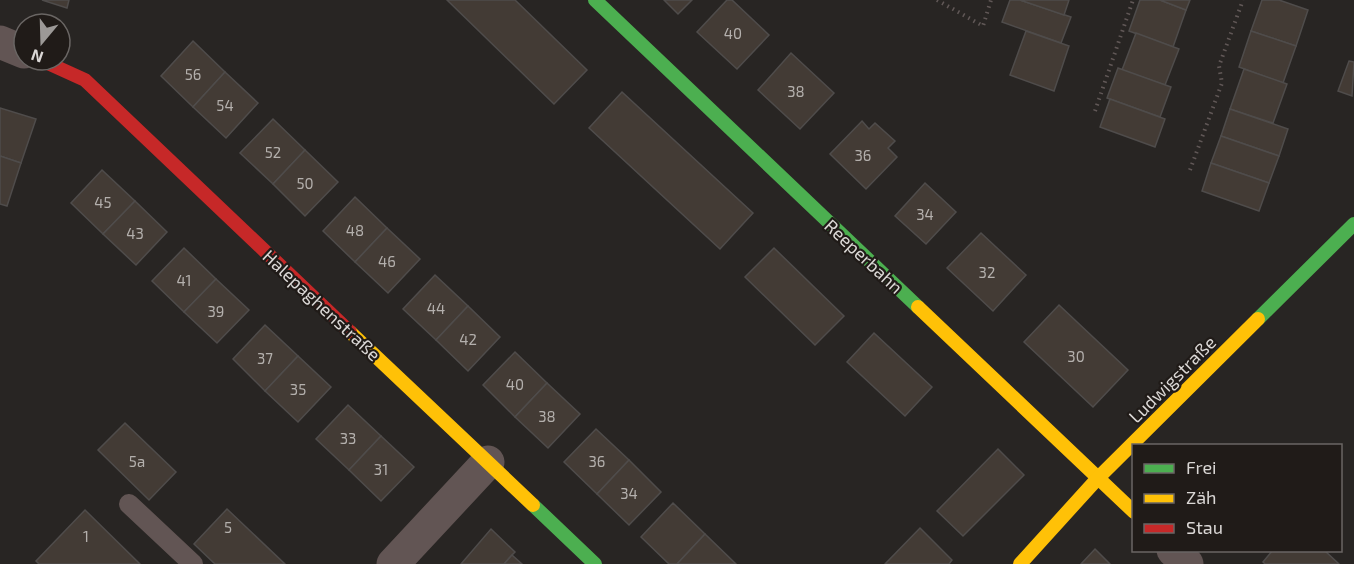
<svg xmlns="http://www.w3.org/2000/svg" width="1354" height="564" font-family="'Exo 2',sans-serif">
	<rect width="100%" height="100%" fill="#282523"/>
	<!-- building -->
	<g fill="#433b35" stroke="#4f4c4b" stroke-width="1.5">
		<path d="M 42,0 L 69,0 L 67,8 Z"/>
		<path d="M 447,0 L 515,0 L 587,70 L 554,104 Z"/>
		<path d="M 664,0 L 692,0 L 678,14 Z"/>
		<path d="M 727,0 L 732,0 L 769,35 L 737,69 L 697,32 Z"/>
		<path d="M 1010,0 L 1020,0 L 1071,17 L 1061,43 L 1002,22 Z"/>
		<path d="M 1020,0 L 1069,0 L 1064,15 Z"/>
		<path d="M 1140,0 L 1160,0 L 1186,10 L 1173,47 L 1129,31 Z"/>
		<path d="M 1160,0 L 1190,0 L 1186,10 Z"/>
		<path d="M 1262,0 L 1279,0 L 1308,10 L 1296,46 L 1251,31 Z"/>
		<path d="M 1026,31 L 1069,46 L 1054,91 L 1010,75 Z"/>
		<path d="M 1251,31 L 1296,46 L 1283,83 L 1239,67 Z"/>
		<path d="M 1136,33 L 1179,49 L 1165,85 L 1122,70 Z"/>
		<path d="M 193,41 L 225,72 L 193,107 L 161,76 Z"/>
		<path d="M 791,53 L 834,93 L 800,129 L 758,90 Z"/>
		<path d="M 1349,61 L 1354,62 L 1352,96 L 1338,91 Z"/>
		<path d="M 1118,68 L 1171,87 L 1160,117 L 1107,98 Z"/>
		<path d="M 1244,69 L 1287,84 L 1273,123 L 1230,109 Z"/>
		<path d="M 225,72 L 258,103 L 226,138 L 193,107 Z"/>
		<path d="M 622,92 L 753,213 L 720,249 L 589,128 Z"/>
		<path d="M 1110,99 L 1165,119 L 1155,147 L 1100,127 Z"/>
		<path d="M 0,108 L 36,119 L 21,163 L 0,156 Z"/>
		<path d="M 1230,109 L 1288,129 L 1279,156 L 1221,136 Z"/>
		<path d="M 273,119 L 305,150 L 273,184 L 240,153 Z"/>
		<path d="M 862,121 L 869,129 L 875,123 L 895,141 L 888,148 L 897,157 L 866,189 L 830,154 Z"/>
		<path d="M 1221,136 L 1279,156 L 1269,183 L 1211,163 Z"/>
		<path d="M 305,150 L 338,182 L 305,216 L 273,184 Z"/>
		<path d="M 0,156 L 21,163 L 7,206 L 0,204 Z"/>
		<path d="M 1211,163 L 1269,183 L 1259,211 L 1202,191 Z"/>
		<path d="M 102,170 L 135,201 L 103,234 L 71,203 Z"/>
		<path d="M 925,183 L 956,212 L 926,244 L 895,216 Z"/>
		<path d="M 355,197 L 387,228 L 355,262 L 323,231 Z"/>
		<path d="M 135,201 L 167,232 L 136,265 L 103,234 Z"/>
		<path d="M 387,228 L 420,259 L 388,293 L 355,262 Z"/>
		<path d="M 981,233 L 1026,275 L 993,311 L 947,268 Z"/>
		<path d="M 184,248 L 216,279 L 184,312 L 152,281 Z"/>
		<path d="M 774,248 L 844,316 L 815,345 L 745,277 Z"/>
		<path d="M 435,275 L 468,306 L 436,340 L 403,309 Z"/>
		<path d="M 216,279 L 249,310 L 217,343 L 184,312 Z"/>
		<path d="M 1059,305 L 1128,370 L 1093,407 L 1024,342 Z"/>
		<path d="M 468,306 L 500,337 L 468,371 L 436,340 Z"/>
		<path d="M 265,325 L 298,356 L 265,391 L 233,359 Z"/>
		<path d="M 874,333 L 932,387 L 905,416 L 847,362 Z"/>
		<path d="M 515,352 L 547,383 L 515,417 L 483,385 Z"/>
		<path d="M 298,356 L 331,387 L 298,422 L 265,391 Z"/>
		<path d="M 547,383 L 580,414 L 548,448 L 515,417 Z"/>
		<path d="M 348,405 L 381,436 L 349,470 L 316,439 Z"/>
		<path d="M 125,423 L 176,472 L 149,500 L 98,450 Z"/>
		<path d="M 596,429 L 629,460 L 597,494 L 564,462 Z"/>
		<path d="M 381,436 L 414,467 L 381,501 L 349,470 Z"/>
		<path d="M 998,449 L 1024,475 L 963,536 L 937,511 Z"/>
		<path d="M 629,460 L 661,492 L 629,525 L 597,494 Z"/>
		<path d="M 673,503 L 705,534 L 677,564 L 669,564 L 641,537 Z"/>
		<path d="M 227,509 L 285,564 L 215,564 L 194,544 Z"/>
		<path d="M 85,510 L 140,564 L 39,564 L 36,561 Z"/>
		<path d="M 920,528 L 952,560 L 949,564 L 885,564 Z"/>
		<path d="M 491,529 L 515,552 L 512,555 L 504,564 L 461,564 Z"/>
		<path d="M 705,534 L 736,564 L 677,564 Z"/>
		<path d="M 1095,549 L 1110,564 L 1081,564 Z"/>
		<path d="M 1273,550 L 1324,550 L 1339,564 L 1265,564 L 1263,562 Z"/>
		<path d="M 512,555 L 522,564 L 504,564 Z"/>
	</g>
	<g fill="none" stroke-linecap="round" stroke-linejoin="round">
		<!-- path -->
		<g stroke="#615857" stroke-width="4" stroke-dasharray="1.5 4.5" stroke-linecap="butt">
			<path d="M 937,0 L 983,26 L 991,0"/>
			<path d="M 1095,111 L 1133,0"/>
			<path d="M 1190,170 L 1222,83 L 1219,66 L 1243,0"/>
		</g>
		<!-- lane -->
		<path stroke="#625554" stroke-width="20" d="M 129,504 L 193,564"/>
		<!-- street -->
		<g stroke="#625554" stroke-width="33">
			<path d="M 0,42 L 24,52"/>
			<path d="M 1173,550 L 1187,564"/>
			<path d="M 393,564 L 488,462"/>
		</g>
		<!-- fast -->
		<g stroke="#4caf50" stroke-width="14">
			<path d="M 595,0 L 918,307"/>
			<path d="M 1258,319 L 1354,224"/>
			<path d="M 533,505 L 595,564"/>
		</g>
		<!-- slow -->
		<g stroke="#ffc107" stroke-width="14">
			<path d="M 918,307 L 1134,512"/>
			<path d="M 350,332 L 533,505"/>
			<path d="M 1020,564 L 1098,478 L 1258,319"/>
		</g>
		<!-- jam -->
		<path stroke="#c62828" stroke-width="14" d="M 41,60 L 85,80 L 350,332"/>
	</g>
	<g text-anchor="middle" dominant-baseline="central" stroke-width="4.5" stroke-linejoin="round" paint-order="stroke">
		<!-- number labels -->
		<g font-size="15" fill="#b4b0ad">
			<text x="733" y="33">40</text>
			<text x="193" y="74">56</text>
			<text x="796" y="91">38</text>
			<text x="225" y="105">54</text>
			<text x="273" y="152">52</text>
			<text x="863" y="155">36</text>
			<text x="305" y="183">50</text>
			<text x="103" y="202">45</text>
			<text x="925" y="214">34</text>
			<text x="355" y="230">48</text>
			<text x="135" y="233">43</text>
			<text x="387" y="261">46</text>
			<text x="987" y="272">32</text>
			<text x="184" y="280">41</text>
			<text x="436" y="308">44</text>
			<text x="216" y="311">39</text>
			<text x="468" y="339">42</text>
			<text x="1076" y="356">30</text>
			<text x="265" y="358">37</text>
			<text x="515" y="384">40</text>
			<text x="298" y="389">35</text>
			<text x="547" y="416">38</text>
			<text x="348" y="438">33</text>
			<text x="137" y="461">5a</text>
			<text x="597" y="461">36</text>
			<text x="381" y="469">31</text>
			<text x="629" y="493">34</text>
			<text x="228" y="527">5</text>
			<text x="86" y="536">1</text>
		</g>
		<!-- street labels -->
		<g font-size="18" fill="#dad7d5" stroke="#201b18">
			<text transform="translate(864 256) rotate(43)">Reeperbahn</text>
			<text transform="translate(322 305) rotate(43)">Halepaghenstraße</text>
			<text transform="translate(1172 379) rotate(-45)">Ludwigstraße</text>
		</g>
	</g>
	<!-- legend -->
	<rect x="1132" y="444" width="210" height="108" fill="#201b18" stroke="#6a6664" stroke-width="1.5"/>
	<rect x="1144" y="464" width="30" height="9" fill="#4caf50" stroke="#6a6664" stroke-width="1.5"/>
	<text x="1186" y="474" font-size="18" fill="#dad7d5">Frei</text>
	<rect x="1144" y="494" width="30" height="9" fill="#ffc107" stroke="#6a6664" stroke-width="1.5"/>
	<text x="1186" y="504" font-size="18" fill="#dad7d5">Zäh</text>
	<rect x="1144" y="524" width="30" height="9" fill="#c62828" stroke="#6a6664" stroke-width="1.5"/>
	<text x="1186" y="534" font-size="18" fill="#dad7d5">Stau</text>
	<!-- north arrow -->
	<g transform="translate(42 42) rotate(199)"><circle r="28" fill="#201b18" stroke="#6a6664" stroke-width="1.5"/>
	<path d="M0-4.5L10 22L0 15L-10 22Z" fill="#9c9997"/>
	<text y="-9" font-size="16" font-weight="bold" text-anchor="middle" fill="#dad7d5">N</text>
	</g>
</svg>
